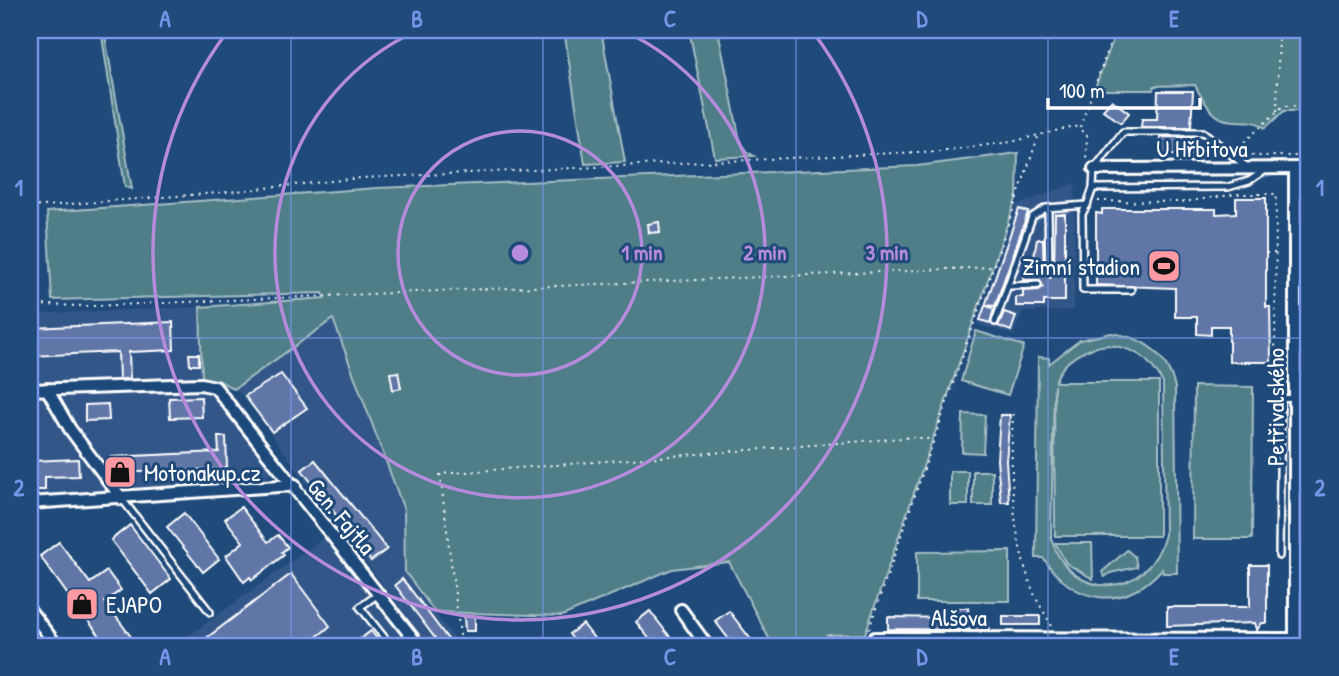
<svg xmlns="http://www.w3.org/2000/svg" width="1339" height="676" font-family="'Patrick Hand',sans-serif">
	<rect width="100%" height="100%" fill="#1f4a7a"/>
	<filter id="ink" filterUnits="userSpaceOnUse"><feTurbulence type="fractalNoise" baseFrequency=".0143" numOctaves="2"/><feDisplacementMap in="SourceGraphic" scale="14" xChannelSelector="R" yChannelSelector="G"/><feConvolveMatrix kernelMatrix="1 2 1 2 8 2 1 2 1" color-interpolation-filters="sRGB"/></filter>
	<g filter="url(#ink)">
		<!-- built -->
		<g fill="#325788">
			<path d="M 1075,183 L 1074,310 L 1023,312 L 1013,335 L 977,324 L 1017,205 Z"/>
			<path d="M 200,307 L 202,379 L 274,469 L 264,481 L 30,497 L 30,314 Z"/>
			<path d="M 333,319 L 404,510 L 405,572 L 456,641 L 546,637 L 554,646 L 428,646 L 242,395 L 234,389 Z"/>
			<path d="M 325,537 L 411,646 L 175,646 Z"/>
			<path d="M 30,624 L 47,646 L 30,646 Z"/>
		</g>
		<!-- green -->
		<g fill="#4f7e88" stroke="#a7bec4" stroke-width="2" fill-rule="evenodd">
			<path d="M 101,30 L 104,30 L 132,189 L 125,187 Z"/>
			<path d="M 564,30 L 601,30 L 625,162 L 585,164 Z"/>
			<path d="M 689,30 L 718,30 L 740,141 L 746,151 L 754,156 L 715,158 Z"/>
			<path d="M 1117,30 L 1309,30 L 1309,114 L 1306,111 L 1284,111 L 1265,128 C 1254,117 1237,124 1223,119 C 1211,115 1200,95 1195,85 L 1154,86 L 1153,90 L 1094,90 Z"/>
			<path d="M 1018,153 L 1017,196 L 865,634 L 828,635 L 846,646 L 773,646 L 729,562 L 672,569 L 562,616 L 435,612 L 405,572 L 404,510 L 333,319 L 234,389 L 218,380 L 202,379 L 200,307 L 325,298 L 323,293 L 52,300 L 47,212 L 377,188 L 917,166 Z"/>
			<path d="M 976,331 L 1024,346 L 1008,395 L 961,381 Z"/>
			<path d="M 1111,333 C 1144,337 1167,354 1175,387 L 1177,573 L 1163,573 L 1162,569 C 1123,612 1075,605 1043,558 L 1036,558 L 1038,357 L 1049,358 L 1049,364 L 1080,340 ZM 1107,345 C 1135,347 1150,359 1163,383 L 1165,535 C 1148,600 1070,603 1051,538 L 1054,385 L 1055,536 L 1159,536 L 1159,382 L 1055,382 C 1062,360 1085,348 1107,345 Z"/>
			<path d="M 1194,386 L 1253,387 L 1252,539 L 1193,539 Z"/>
			<path d="M 963,414 L 985,415 L 983,453 L 962,452 Z"/>
			<rect x="950" y="471" width="18" height="34"/>
			<rect x="973" y="471" width="19" height="34"/>
			<path d="M 1055,543 L 1092,543 L 1093,579 L 1066,563 Z"/>
			<path d="M 1127,550 L 1135,557 L 1137,567 L 1110,573 L 1105,577 L 1102,572 Z"/>
			<path d="M 1010,551 L 1010,601 L 917,601 L 917,552 Z"/>
		</g>
		<!-- building -->
		<g fill="#5f76a7" stroke="#fff" stroke-width="2">
			<path d="M 1158,91 L 1193,91 L 1191,127 L 1141,127 L 1142,119 L 1157,119 Z"/>
			<path d="M 1112,100 L 1129,113 L 1121,123 L 1103,110 Z"/>
			<rect x="1160" y="137" width="31" height="18"/>
			<path d="M 1236,198 L 1266,198 L 1266,307 L 1270,307 L 1271,362 L 1229,362 L 1229,326 L 1211,326 L 1211,335 L 1197,334 L 1197,317 L 1175,317 L 1175,288 L 1096,285 L 1096,213 L 1102,214 L 1102,209 L 1216,209 L 1216,214 L 1236,213 Z"/>
			<path d="M 1019,209 L 1028,212 L 995,306 L 985,305 L 994,309 L 990,323 L 980,320 Z"/>
			<path d="M 1055,214 L 1065,214 L 1065,301 L 1044,301 L 1044,306 L 1016,306 L 1016,297 L 1023,297 L 1023,291 L 1039,290 L 1043,287 L 1040,280 L 1023,280 L 1027,262 L 1033,262 L 1037,239 L 1043,239 L 1044,275 L 1050,278 L 1054,275 Z"/>
			<path d="M 659,222 L 660,232 L 649,233 L 648,224 Z"/>
			<path d="M 1004,312 L 1016,316 L 1011,331 L 998,326 Z"/>
			<path d="M 173,322 L 174,350 L 129,352 L 130,379 L 119,379 L 118,352 L 30,356 L 30,328 Z"/>
			<path d="M 189,354 L 199,354 L 199,365 L 190,365 Z"/>
			<path d="M 398,372 L 401,388 L 393,390 L 390,373 Z"/>
			<path d="M 281,374 L 307,408 L 272,432 L 245,396 Z"/>
			<path d="M 201,397 L 202,417 L 170,418 L 169,398 Z"/>
			<path d="M 108,404 L 109,420 L 85,421 L 85,405 Z"/>
			<path d="M 1000,415 L 1010,415 L 1006,461 L 1009,502 L 1001,502 L 997,460 Z"/>
			<path d="M 218,437 L 226,437 L 227,467 L 220,469 L 112,473 L 111,457 L 219,452 Z"/>
			<path d="M 78,459 L 79,476 L 45,477 L 45,490 L 30,490 L 30,461 Z"/>
			<path d="M 315,460 L 387,549 L 371,561 L 302,470 Z"/>
			<path d="M 241,507 L 268,542 L 278,535 L 288,547 L 282,552 L 284,555 L 252,580 L 250,577 L 244,582 L 226,556 L 243,542 L 225,519 Z"/>
			<path d="M 184,513 L 219,559 L 203,572 L 167,527 Z"/>
			<path d="M 130,525 L 171,579 L 152,594 L 111,540 Z"/>
			<path d="M 59,542 L 90,583 L 107,571 L 121,590 L 105,602 L 138,646 L 108,646 L 70,598 L 40,556 Z"/>
			<path d="M 1250,565 L 1267,565 L 1267,623 L 1262,623 L 1257,630 L 1255,623 L 1167,626 L 1167,607 L 1250,607 Z"/>
			<path d="M 291,574 L 330,626 L 323,632 L 304,646 L 196,646 Z"/>
			<path d="M 402,579 L 408,586 L 453,646 L 441,646 L 395,585 Z"/>
			<path d="M 954,608 L 968,608 L 969,618 L 988,618 L 989,630 L 888,629 L 888,617 L 955,618 Z"/>
			<path d="M 650,611 L 677,646 L 655,646 L 636,622 Z"/>
			<path d="M 729,611 L 756,646 L 734,646 L 715,621 Z"/>
			<path d="M 464,616 L 475,616 L 475,631 L 465,631 Z"/>
			<rect x="1003" y="616" width="37" height="9"/>
			<path d="M 583,624 L 600,646 L 578,646 L 569,634 Z"/>
			<path d="M 371,631 L 383,646 L 351,646 Z"/>
		</g>
		<g fill="none" stroke-linecap="round" stroke-linejoin="round">
			<defs>
				<g id="service">
					<path d="M 1247,167 L 1203,132 L 1123,132 L 1094,169 L 1093,188 L 1228,187 L 1249,181 L 1265,170"/>
					<path d="M 1087,205 L 1082,214 L 1083,290 L 1131,290"/>
					<path d="M 1048,208 L 1049,273"/>
					<path d="M 1008,286 L 1038,285"/>
					<path d="M 995,322 L 1032,217 L 1046,208 L 1087,205 L 1093,188"/>
					<path d="M 122,499 L 210,612"/>
					<path d="M 1279,556 L 1281,399 L 1294,398"/>
					<path d="M 377,595 L 360,607 L 391,646"/>
				</g>
				<g id="minor">
					<path d="M 1094,169 L 1309,168"/>
					<path d="M 47,389 L 70,429 L 122,499"/>
					<path d="M 30,390 L 201,384 L 215,387 L 419,646"/>
					<path d="M 30,503 L 295,485"/>
					<path d="M 681,610 L 707,646"/>
					<path d="M 30,611 L 57,646"/>
					<path d="M 875,638 L 1295,639"/>
					<path d="M 1295,646 L 1295,169"/>
				</g>
			</defs>
			<!-- service casing -->
			<use href="#service" stroke="#fff" stroke-width="10"/>
			<!-- minor casing -->
			<use href="#minor" stroke="#fff" stroke-width="16"/>
			<!-- path -->
			<g stroke="#fff" stroke-width="2" stroke-dasharray="2 5" stroke-linecap="butt">
				<path d="M 1309,106 L 1283,106 L 1241,145 L 1254,156 L 1309,156"/>
				<path d="M 1277,111 L 1279,30"/>
				<path d="M 1080,127 L 1115,30"/>
				<path d="M 1098,201 L 1183,202 L 1238,194 L 1276,194 L 1275,363"/>
				<path d="M 30,207 L 217,193 L 361,178 L 940,151 L 1011,142 L 1075,126 L 1087,135 L 1086,160"/>
				<path d="M 1266,253 L 1276,253"/>
				<path d="M 30,305 L 93,306 L 994,267"/>
				<path d="M 1305,377 L 1309,382"/>
				<path d="M 1013,414 C 1010,473 1011,535 1033,591 C 1038,604 1047,616 1053,629"/>
				<path d="M 869,629 L 1038,137"/>
				<path d="M 307,646 L 317,639 L 322,646"/>
				<path d="M 470,646 L 460,635 L 440,474 L 915,437 L 934,440"/>
			</g>
			<!-- service -->
			<use href="#service" stroke="#1f4a7a" stroke-width="5"/>
			<!-- minor -->
			<use href="#minor" stroke="#1f4a7a" stroke-width="10"/>
		</g>
	</g>
	<!-- grid -->
	<path fill="none" stroke="#7795e8" stroke-width="2" stroke-opacity="0.55" d="M 291,30 L 291,646M 543,30 L 543,646M 796,30 L 796,646M 1048,30 L 1048,646M 30,338 L 1309,338"/>
	<!-- distance rings -->
	<g fill="none" stroke="#b68bdc" stroke-width="3.5">
		<circle cx="520" cy="253" r="122"/>
		<path d="M622 30A245 245 0 1 1 418 30"/>
		<path d="M813 32A367 367 0 1 1 227 32"/>
	</g>
	<!-- icons -->
	<defs>
		<symbol id="stadium-square" viewBox="-11 -11 22 22"><rect x="-9" y="-9" width="18" height="18" rx="4" fill="#ff9aa2" stroke="#1f4a7a"/><path d="M0-5a6.5 5 0 1 0 0 10a6.5 5 0 1 0 0-10ZM-3.5-1.8h7v3.6h-7Z" fill="#111"/></symbol>
		<symbol id="shop-square" viewBox="-11 -11 22 22"><rect x="-9" y="-9" width="18" height="18" rx="4" fill="#ff9aa2" stroke="#1f4a7a"/><path d="M-5-2.5h2.3a2.7 3.5 0 0 1 5.4 0H5L5.5 6h-11ZM-1.5-2.5h3a1.5 2.3 0 0 0-3 0Z" fill="#111"/></symbol>
	</defs>
	<g fill-rule="evenodd">
		<use href="#stadium-square" x="1145" y="247" width="38" height="38"/>
		<use href="#shop-square" x="101" y="453" width="38" height="38"/>
		<use href="#shop-square" x="63" y="585" width="38" height="38"/>
	</g>
	<g text-anchor="middle" dominant-baseline="central" stroke-width="6" stroke-linejoin="round" paint-order="stroke">
		<!-- street labels -->
		<g font-size="24" fill="#fff" stroke="#1f4a7a">
			<text x="1202" y="148">U Hřbitova</text>
			<text transform="translate(1275 407) rotate(-90)">Petřivalského</text>
			<text transform="translate(342 516) rotate(50)">Gen. Fajtla</text>
			<text x="959" y="617">Alšova</text>
		</g>
		<!-- poi labels -->
		<g font-size="24" fill="#fff" stroke="#1f4a7a" text-anchor="start">
			<text x="1140" y="266" text-anchor="end">Zimní stadion</text>
			<text x="144" y="472">Motonakup.cz</text>
			<text x="106" y="604">EJAPO</text>
		</g>
	</g>
	<circle cx="520" cy="253" r="10" fill="#b68bdc" stroke="#1f4a7a" stroke-width="3.5"/>
	<g font-size="21" text-anchor="middle" font-weight="bold" fill="#b68bdc" stroke="#1f4a7a" stroke-width="6" stroke-linejoin="round" paint-order="stroke">
		<text x="642" y="260">1 min</text>
		<text x="765" y="260">2 min</text>
		<text x="887" y="260">3 min</text>
	</g>
	<!-- margin -->
	<rect width="1339" height="676" fill="none" stroke="#1f4a7a" stroke-width="77"/>
	<!-- scale -->
	<path d="M1048 98v10h152v-10" fill="none" stroke="#ffffff" stroke-width="3.5"/>
	<text x="1059" y="98" font-size="21" fill="#ffffff" stroke="#1f4a7a" stroke-width="5" paint-order="stroke">100 m</text>
	<rect x="38" y="38" width="1262" height="600" fill="none" stroke="#7795e8" stroke-width="2.5"/>
	<g font-size="23" text-anchor="middle" font-weight="bold" fill="#7795e8">
		<text x="165" y="27">A</text>
		<text x="417" y="27">B</text>
		<text x="670" y="27">C</text>
		<text x="922" y="27">D</text>
		<text x="1174" y="27">E</text>
		<text x="19" y="196">1</text>
		<text x="1320" y="196">1</text>
		<text x="19" y="496">2</text>
		<text x="1320" y="496">2</text>
		<text x="165" y="665">A</text>
		<text x="417" y="665">B</text>
		<text x="670" y="665">C</text>
		<text x="922" y="665">D</text>
		<text x="1174" y="665">E</text>
	</g>
</svg>
